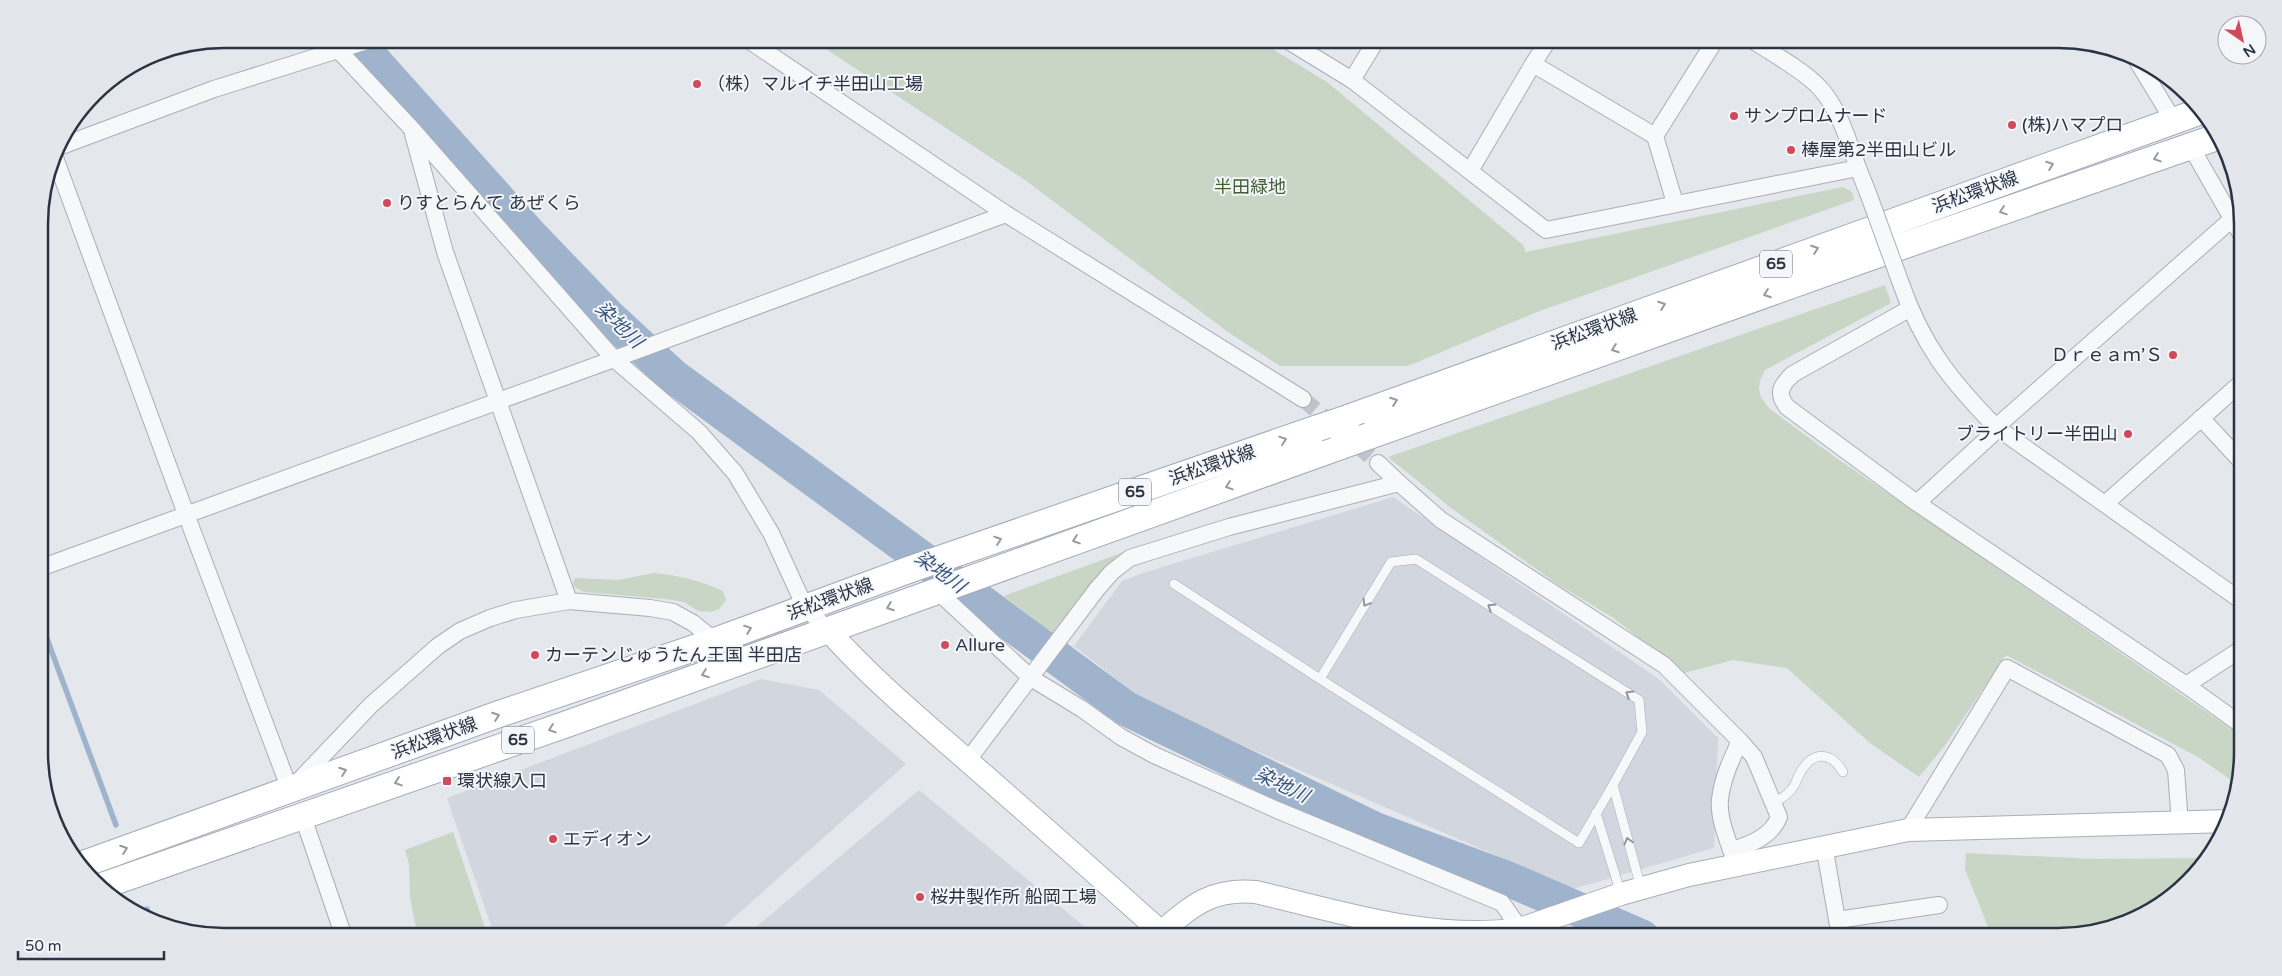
<svg xmlns="http://www.w3.org/2000/svg" width="2282" height="976" font-family="'Varela Round','Noto Sans JP',sans-serif">
	<rect width="100%" height="100%" fill="#e4e7ec"/>
	<!-- built -->
	<g fill="#d2d6de">
		<path d="M 1393,497 L 1660,680 L 1718,738 L 1714,848 L 1573,889 L 1150,705 L 1074,646 L 1122,581 L 1143,573 Z"/>
		<path d="M 761,679 L 819,690 L 906,764 L 712,937 L 495,937 L 447,798 Z"/>
		<path d="M 919,790 L 1097,937 L 744,937 Z"/>
	</g>
	<!-- green -->
	<g fill="#c9d6c5">
		<path d="M 805,39 L 1256,39 L 1327,82 L 1523,245 L 1526,252 L 1843,187 L 1852,192 L 1854,200 L 1537,312 L 1408,366 L 1280,366 L 1228,332 L 1025,180 L 829,51 Z"/>
		<path d="M 1885,285 L 1891,303 L 1765,370 C 1756,386 1757,395 1770,409 L 1835,457 L 2243,737 L 2243,753 L 2237,784 L 2198,757 L 2006,655 L 1946,744 L 1919,777 L 1870,743 L 1787,668 L 1733,660 L 1684,673 L 1612,617 L 1557,584 L 1451,508 L 1388,457 Z"/>
		<path d="M 1143,545 L 1120,558 L 1055,635 L 1004,596 Z"/>
		<path d="M 654,573 C 678,575 701,581 723,591 L 726,600 L 719,609 L 711,612 L 698,611 L 684,602 L 666,599 L 584,592 L 574,587 L 573,583 L 575,578 L 618,580 Z"/>
		<path d="M 453,832 L 488,937 L 418,937 L 410,898 L 409,864 L 405,850 Z"/>
		<path d="M 1966,853 L 2096,859 L 2209,858 L 2205,865 L 2161,906 L 2117,928 L 2070,937 L 1992,937 L 1965,869 Z"/>
	</g>
	<g fill="none" stroke-linecap="round" stroke-linejoin="round">
		<!-- stream -->
		<g stroke="#9fb4cc" stroke-width="5.5">
			<path d="M 40,620 L 116,825"/>
			<path d="M 147,909 L 152,923"/>
		</g>
		<!-- river -->
		<path stroke="#9fb4cc" stroke-width="35" d="M 354,39 L 532,237 L 607,315 L 673,376 L 1127,709 L 1376,830 L 1508,879 L 1642,937"/>
		<!-- street-tunnel -->
		<path stroke="#bfc3cb" stroke-width="16" stroke-dasharray="16 8" stroke-linecap="butt" d="M 1303,399 L 1378,463"/>
		<defs>
			<g id="lane">
				<path d="M 1174,584 L 1320,679"/>
				<path d="M 1613,785 L 1579,843 L 1320,679 L 1391,562 L 1416,559 L 1639,700 L 1642,732 L 1613,785 L 1641,888"/>
				<path d="M 1773,803 C 1778,800 1785,797 1789,792 C 1795,787 1796,781 1799,775 C 1811,751 1830,750 1843,772"/>
				<path d="M 1596,813 L 1621,894"/>
			</g>
			<g id="street">
				<path d="M 328,39 L 412,129 L 614,359 L 699,432 L 735,473 L 771,533 L 805,607 L 828,630"/>
				<path d="M 747,39 L 1006,214 L 1303,399"/>
				<path d="M 1285,39 L 1352,80 L 1546,230 L 1858,168 C 1848,140 1839,107 1817,85 C 1798,67 1772,53 1750,39"/>
				<path d="M 2134,56 L 2173,120"/>
				<path d="M 1533,64 L 1549,39"/>
				<path d="M 1352,80 L 1377,39"/>
				<path d="M 413,134 L 445,252 L 569,601"/>
				<path d="M 2191,147 L 2242,236"/>
				<path d="M 56,148 L 214,89 L 373,39"/>
				<path d="M 54,155 L 186,514 L 290,790 L 371,705 L 438,646 L 460,631 L 490,618 L 516,610 L 569,601 L 650,608 L 673,612 L 693,623 L 715,641"/>
				<path d="M 1858,168 L 1868,193"/>
				<path d="M 1470,171 L 1533,64 L 1655,136"/>
				<path d="M 1675,203 L 1655,136 L 1716,39"/>
				<path d="M 1900,281 C 1922,345 1950,380 1996,427 L 2243,602"/>
				<path d="M 1909,309 L 1793,374 C 1781,385 1776,393 1787,407 L 1914,501 L 2186,685 L 2243,648"/>
				<path d="M 2201,418 L 2242,462"/>
				<path d="M 1996,427 L 2232,219"/>
				<path d="M 1378,463 L 1399,483"/>
				<path d="M 1918,502 L 1999,428"/>
				<path d="M 2106,503 L 2242,382"/>
				<path d="M 40,568 L 625,355 L 1006,214"/>
				<path d="M 936,590 L 1031,678 L 1082,709 L 1121,737 L 1154,755 L 1277,810 L 1502,903 L 1520,929"/>
				<path d="M 2186,685 L 2243,726"/>
				<path d="M 968,760 L 1097,589 L 1112,572 L 1130,558 L 1229,527 L 1399,483 L 1441,520 L 1664,665 L 1740,741 C 1731,760 1722,779 1720,800 C 1718,820 1730,845 1736,864"/>
				<path d="M 302,814 L 344,937"/>
				<path d="M 1908,830 L 2007,668 L 2168,755 L 2176,770 L 2180,824"/>
				<path d="M 1824,845 L 1840,937"/>
				<path d="M 1731,850 C 1750,845 1772,836 1779,817 L 1754,757 L 1740,741"/>
				<path d="M 1837,920 L 1939,905"/>
			</g>
			<path id="secondary" d="M 828,630 C 873,681 926,724 977,769 C 1039,823 1100,877 1161,932 C 1193,905 1212,888 1256,892 C 1341,912 1432,942 1520,929 L 1621,894 L 1689,875 L 1908,830 L 2230,821"/>
			<g id="primary">
				<path d="M 1348,418 L 2204,110"/>
				<path d="M 1369,436 L 1862,260 L 2220,136"/>
				<path d="M 78,866 L 499,714 L 715,641 L 911,569 L 1318,428"/>
				<path d="M 99,887 L 567,724 L 1341,446"/>
			</g>
		</defs>
		<!-- lane casing -->
		<use href="#lane" stroke="#a9aeb7" stroke-width="10"/>
		<!-- street casing -->
		<use href="#street" stroke="#a9aeb7" stroke-width="18"/>
		<!-- secondary casing -->
		<use href="#secondary" stroke="#a9aeb7" stroke-width="24"/>
		<!-- primary casing -->
		<use href="#primary" stroke="#a3abb8" stroke-width="28"/>
		<!-- lane -->
		<use href="#lane" stroke="#f7f8fa" stroke-width="9"/>
		<!-- street -->
		<use href="#street" stroke="#f7f8fa" stroke-width="16"/>
		<!-- secondary -->
		<use href="#secondary" stroke="#fff" stroke-width="22"/>
		<!-- primary -->
		<use href="#primary" stroke="#fff" stroke-width="26"/>
		<defs>
			<path id="street-bridge" d="M 1868,193 L 1900,281"/>
			<g id="primary-bridge">
				<path d="M 1318,428 L 1348,418"/>
				<path d="M 1341,446 L 1369,436"/>
			</g>
		</defs>
		<!-- street-bridge casing -->
		<use href="#street-bridge" stroke="#a9aeb7" stroke-width="18" stroke-linecap="butt"/>
		<!-- primary-bridge casing -->
		<use href="#primary-bridge" stroke="#a3abb8" stroke-width="28" stroke-linecap="butt"/>
		<!-- street-bridge -->
		<use href="#street-bridge" stroke="#f7f8fa" stroke-width="16"/>
		<!-- primary-bridge -->
		<use href="#primary-bridge" stroke="#fff" stroke-width="26"/>
	</g>
	<!-- one-way arrows -->
	<defs><path id="oneway-chevron" d="M-2-3.5L2.5 0L-2 3.5" fill="none" stroke-width="1.6" stroke-linecap="round" stroke-linejoin="round" transform="scale(1.25)"/></defs>
	<g stroke="#959aa2">
		<use href="#oneway-chevron" transform="translate(2157 158) rotate(161)"/>
		<use href="#oneway-chevron" transform="translate(2050 165) rotate(-20)"/>
		<use href="#oneway-chevron" transform="translate(2003 211) rotate(161)"/>
		<use href="#oneway-chevron" transform="translate(1815 249) rotate(-20)"/>
		<use href="#oneway-chevron" transform="translate(1767 294) rotate(160)"/>
		<use href="#oneway-chevron" transform="translate(1662 305) rotate(-20)"/>
		<use href="#oneway-chevron" transform="translate(1615 349) rotate(160)"/>
		<use href="#oneway-chevron" transform="translate(1394 401) rotate(-20)"/>
		<use href="#oneway-chevron" transform="translate(1283 440) rotate(-19)"/>
		<use href="#oneway-chevron" transform="translate(1229 486) rotate(161)"/>
		<use href="#oneway-chevron" transform="translate(998 540) rotate(-19)"/>
		<use href="#oneway-chevron" transform="translate(1076 540) rotate(161)"/>
		<use href="#oneway-chevron" transform="translate(890 607) rotate(160)"/>
		<use href="#oneway-chevron" transform="translate(748 629) rotate(-21)"/>
		<use href="#oneway-chevron" transform="translate(705 674) rotate(160)"/>
		<use href="#oneway-chevron" transform="translate(496 716) rotate(-20)"/>
		<use href="#oneway-chevron" transform="translate(552 729) rotate(161)"/>
		<use href="#oneway-chevron" transform="translate(343 771) rotate(-20)"/>
		<use href="#oneway-chevron" transform="translate(398 782) rotate(161)"/>
		<use href="#oneway-chevron" transform="translate(124 849) rotate(-20)"/>
	</g>
	<g stroke="#9196a0">
		<use href="#oneway-chevron" transform="translate(1366 603) rotate(121)"/>
		<use href="#oneway-chevron" transform="translate(1491 607) rotate(-148)"/>
		<use href="#oneway-chevron" transform="translate(1629 694) rotate(-148)"/>
		<use href="#oneway-chevron" transform="translate(1628 841) rotate(-105)"/>
	</g>
	<!-- markers -->
	<g fill="#d1495b" stroke="#f4f6f9" stroke-width="2">
		<circle cx="697" cy="84" r="5"/>
		<circle cx="1734" cy="116" r="5"/>
		<circle cx="2012" cy="125" r="5"/>
		<circle cx="1791" cy="150" r="5"/>
		<circle cx="387" cy="203" r="5"/>
		<circle cx="2173" cy="355" r="5"/>
		<circle cx="2128" cy="434" r="5"/>
		<circle cx="945" cy="645" r="5"/>
		<circle cx="535" cy="655" r="5"/>
		<rect x="442" y="776" width="10" height="10" rx="2.5"/>
		<circle cx="553" cy="839" r="5"/>
		<circle cx="920" cy="897" r="5"/>
	</g>
	<g text-anchor="middle" dominant-baseline="central" stroke-width="4" stroke-linejoin="round" paint-order="stroke">
		<!-- shield labels -->
		<g fill="#f4f6f9" stroke="#676e7b" stroke-width="1">
			<rect x="1760" y="250.5" width="32" height="27" rx="4"/>
			<rect x="1119" y="478.5" width="32" height="27" rx="4"/>
			<rect x="502" y="726.5" width="32" height="27" rx="4"/>
		</g>
		<g font-size="16" font-weight="bold" fill="#2b3445">
			<text x="1776" y="264">65</text>
			<text x="1135" y="492">65</text>
			<text x="518" y="740">65</text>
		</g>
		<!-- poi labels -->
		<g font-size="18" fill="#2b3445" stroke="#f4f6f9" text-anchor="start">
			<text x="707" y="84">（株）マルイチ半田山工場</text>
			<text x="1744" y="116">サンプロムナード</text>
			<text x="2022" y="125">(株)ハマプロ</text>
			<text x="1801" y="150">棒屋第2半田山ビル</text>
			<text x="397" y="203">りすとらんて あぜくら</text>
			<text x="2163" y="355" text-anchor="end">Ｄｒｅａｍ’Ｓ</text>
			<text x="2118" y="434" text-anchor="end">ブライトリー半田山</text>
			<text x="955" y="645">Allure</text>
			<text x="545" y="655">カーテンじゅうたん王国 半田店</text>
			<text x="457" y="781">環状線入口</text>
			<text x="563" y="839">エディオン</text>
			<text x="930" y="897">桜井製作所 船岡工場</text>
		</g>
		<!-- park labels -->
		<g font-size="18" fill="#3f6138" stroke="#f4f6f9">
			<text x="1250" y="187">半田緑地</text>
		</g>
		<!-- street labels -->
		<g font-size="18" fill="#2b3445" stroke="#f4f6f9">
			<text transform="translate(1975 192) rotate(-20)">浜松環状線</text>
			<text transform="translate(1594 329) rotate(-20)">浜松環状線</text>
			<text transform="translate(1212 465) rotate(-19)">浜松環状線</text>
			<text transform="translate(830 599) rotate(-20)">浜松環状線</text>
			<text transform="translate(434 738) rotate(-20)">浜松環状線</text>
		</g>
		<!-- water labels -->
		<g font-size="19" font-style="italic" fill="#34527a" stroke="#f4f6f9">
			<text transform="translate(619 325) rotate(44)">染地川</text>
			<text transform="translate(940 572) rotate(36)">染地川</text>
			<text transform="translate(1282 785) rotate(26)">染地川</text>
		</g>
	</g>
	<!-- crop -->
	<path d="M0 0H2282V976H0ZM224 48H2058A176 176 0 0 1 2234 224V752A176 176 0 0 1 2058 928H224A176 176 0 0 1 48 752V224A176 176 0 0 1 224 48Z" fill="#e4e6eb" fill-rule="evenodd"/>
	<path fill="none" stroke="#2b3445" stroke-width="2.5" d="M224 48H2058A176 176 0 0 1 2234 224V752A176 176 0 0 1 2058 928H224A176 176 0 0 1 48 752V224A176 176 0 0 1 224 48Z"/>
	<!-- north arrow -->
	<g transform="translate(2242 40) rotate(146)"><circle r="24" fill="#f4f6f9" stroke="#a4a8b1"/>
	<path d="M0-4L9 19L0 12L-9 19Z" fill="#d1495b"/>
	<text y="-8" font-size="14" font-weight="bold" text-anchor="middle" fill="#2b3445">N</text>
	</g>
	<!-- scale -->
	<path d="M18 951v8h146v-8" fill="none" stroke="#2b3445" stroke-width="2.5"/>
	<text x="25" y="951" font-size="15" fill="#2b3445" stroke="#f4f6f9" stroke-width="4" paint-order="stroke">50 m</text>
</svg>
